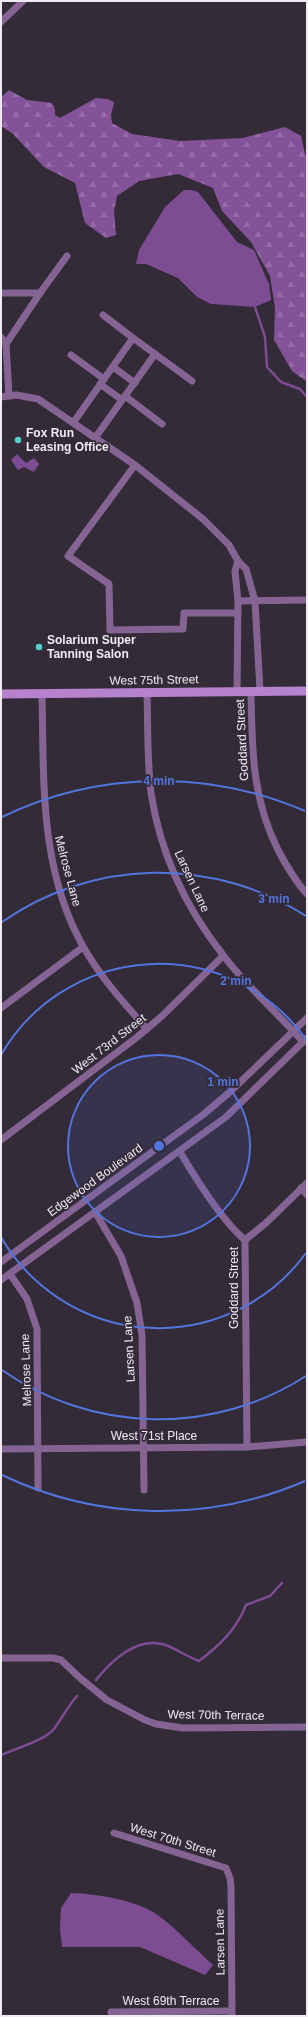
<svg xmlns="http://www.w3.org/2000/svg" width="308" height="2017" font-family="Arial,sans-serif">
	<defs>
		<pattern id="forest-firs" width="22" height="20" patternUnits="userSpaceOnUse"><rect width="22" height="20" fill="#845299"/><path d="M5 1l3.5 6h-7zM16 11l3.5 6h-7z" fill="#966ba8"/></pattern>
	</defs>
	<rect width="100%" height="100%" fill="#342b38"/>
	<!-- forest -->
	<path fill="url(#forest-firs)" d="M 9,90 L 27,100 L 52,103 L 55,109 L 55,115 L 60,118 L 96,98 L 107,99 L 114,102 L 111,115 L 112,123 L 132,134 L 180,141 L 243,138 L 285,127 L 301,136 L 307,162 L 307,382 L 292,371 L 274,340 L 275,308 L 270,276 L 251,242 L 222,211 L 213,188 L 178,174 L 139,181 L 117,196 L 114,211 L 116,235 L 106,238 L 85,223 L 75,183 L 44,167 L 13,134 L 1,126 L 1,97 Z"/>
	<!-- water -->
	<g fill="#7d4c92">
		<path d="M 184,190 L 191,190 L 198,192 L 237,242 L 254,250 L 269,284 L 271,300 L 255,307 L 211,304 L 197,297 L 178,278 L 146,264 L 136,264 L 139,250 L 165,207 Z"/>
		<path d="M 17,454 L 26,463 L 34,458 L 39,464 L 34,472 L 24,467 L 18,470 L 11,460 Z"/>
		<path d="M 71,1893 C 97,1894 138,1900 159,1916 C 178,1930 195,1949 213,1965 L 205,1975 L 140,1947 L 62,1947 L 60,1928 L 61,1908 Z"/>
	</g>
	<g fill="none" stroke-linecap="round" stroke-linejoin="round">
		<!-- stream -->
		<g stroke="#7d4c92" stroke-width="2.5">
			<path d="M 255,307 L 265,337 L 267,367 L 281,382 L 300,389 L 307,397"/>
			<path d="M 96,1680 C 112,1660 137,1636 166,1645 C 176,1649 188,1657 199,1661 C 220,1645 236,1630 246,1605 L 270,1596 L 282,1583"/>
			<path d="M 1,1755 C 15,1749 45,1740 54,1729 C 62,1718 68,1706 77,1696"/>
		</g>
		<!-- minor -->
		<g stroke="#856494" stroke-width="7">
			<path d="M 1,22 L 23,1"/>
			<path d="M 1,293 L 40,293"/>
			<path d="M 103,315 L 133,338"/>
			<path d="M 1,337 L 6,344"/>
			<path d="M 6,344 L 40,293 L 67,256"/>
			<path d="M 6,344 L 9,396"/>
			<path d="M 155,354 L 192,381"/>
			<path d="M 71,355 L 104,379"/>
			<path d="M 113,367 L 135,383"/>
			<path d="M 100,384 L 122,400"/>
			<path d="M 125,396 L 162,424"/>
			<path d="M 1,397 L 16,395 L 38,399 L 135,465 L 203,519 L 229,545 L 238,561 L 246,569 L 255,601 L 260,691"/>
			<path d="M 73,423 L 133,338 L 155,354 L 95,438"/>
			<path d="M 135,465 L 68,556 L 109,584 L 110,630 L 183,629 L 184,613 L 238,613"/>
			<path d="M 238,601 L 307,600"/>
			<path d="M 237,692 L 238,601 L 235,571 L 238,561"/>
			<path d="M 251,692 C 252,749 252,798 278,850 C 286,865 295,881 307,894"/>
			<path d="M 147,693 C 148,726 147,760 151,793 C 160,852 186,908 223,955 C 246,986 277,1012 303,1042"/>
			<path d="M 42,694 C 44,780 39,870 84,948 C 101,978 124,1003 147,1029"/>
			<path d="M 1,1008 L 83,947"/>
			<path d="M 1,1140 L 136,1038 L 162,1016 L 223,956"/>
			<path d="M 180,1152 C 196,1179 221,1220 245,1240 L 247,1447"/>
			<path d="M 301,1188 L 307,1195"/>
			<path d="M 95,1212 L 121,1256 L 137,1303 L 142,1335 L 144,1490"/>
			<path d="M 245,1240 L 267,1222 L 307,1183"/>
			<path d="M 1,1262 L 204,1114 L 231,1091 L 307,1018"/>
			<path d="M 10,1274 L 27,1299 L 37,1329 L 38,1488"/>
			<path d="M 1,1280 L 226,1117 L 307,1038"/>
			<path d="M 1,1449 L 247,1447 L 307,1442"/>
			<path d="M 1,1658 L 53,1658 L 61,1660 L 80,1678 L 107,1700 L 145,1720 L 156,1724 L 183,1728 L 307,1727"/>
			<path d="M 114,1833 L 226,1868 L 230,1878 L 231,1887 L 232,2016"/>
			<path d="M 111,2012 L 231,2011"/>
		</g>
		<!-- secondary -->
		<path stroke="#b681cd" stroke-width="9" d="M 1,694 L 307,691"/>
	</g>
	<!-- distance rings -->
	<circle cx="159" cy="1146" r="91" fill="#5275de" fill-opacity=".12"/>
	<g fill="none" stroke="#5275de" stroke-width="2">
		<circle cx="159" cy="1146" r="91"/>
		<path d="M306 1253A182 182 0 0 1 1 1237M1 1055A182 182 0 0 1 306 1039"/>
		<path d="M306 1376A273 273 0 0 1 2 1370M2 922A273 273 0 0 1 306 916"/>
		<path d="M305 1481A365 365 0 0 1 2 1475M2 817A365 365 0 0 1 305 811"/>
	</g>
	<!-- markers -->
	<g fill="#53cdcb" stroke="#342b38" stroke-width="1.5">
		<circle cx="18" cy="440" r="4"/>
		<circle cx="39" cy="647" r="4"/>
	</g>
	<g text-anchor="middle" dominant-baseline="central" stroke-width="3.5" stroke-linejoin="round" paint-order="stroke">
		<!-- poi labels -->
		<g font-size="12" font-weight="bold" fill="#f0eaf2" stroke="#342b38" text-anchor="start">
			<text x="26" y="433">Fox Run<tspan x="26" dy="14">Leasing Office</tspan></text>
			<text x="47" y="640">Solarium Super<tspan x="47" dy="14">Tanning Salon</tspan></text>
		</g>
		<!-- street labels -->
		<g font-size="12" fill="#f0eaf2" stroke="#342b38">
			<text transform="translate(154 680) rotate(-1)">West 75th Street</text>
			<text transform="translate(242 740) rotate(-93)">Goddard Street</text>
			<text transform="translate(68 871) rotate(75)">Melrose Lane</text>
			<text transform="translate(192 881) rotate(65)">Larsen Lane</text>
			<text transform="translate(109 1044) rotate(-38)">West 73rd Street</text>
			<text transform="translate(95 1180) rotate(-36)">Edgewood Boulevard</text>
			<text transform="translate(234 1288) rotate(-90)">Goddard Street</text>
			<text transform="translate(129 1349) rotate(-93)">Larsen Lane</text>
			<text transform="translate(26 1370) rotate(-92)">Melrose Lane</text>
			<text x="154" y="1436">West 71st Place</text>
			<text transform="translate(216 1715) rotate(1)">West 70th Terrace</text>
			<text transform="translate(173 1840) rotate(17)">West 70th Street</text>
			<text transform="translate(220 1942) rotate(-91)">Larsen Lane</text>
			<text x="171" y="2001">West 69th Terrace</text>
		</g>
	</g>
	<circle cx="159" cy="1146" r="6" fill="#5275de" stroke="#342b38" stroke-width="2"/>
	<g font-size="12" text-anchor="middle" font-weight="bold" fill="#5275de" stroke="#342b38" stroke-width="3.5" stroke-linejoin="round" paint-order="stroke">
		<text x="159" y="785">4 min</text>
		<text x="274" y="903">3 min</text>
		<text x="236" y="985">2 min</text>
		<text x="223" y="1086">1 min</text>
	</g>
	<!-- border -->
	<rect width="308" height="2017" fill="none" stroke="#f0eaf2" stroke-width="4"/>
</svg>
